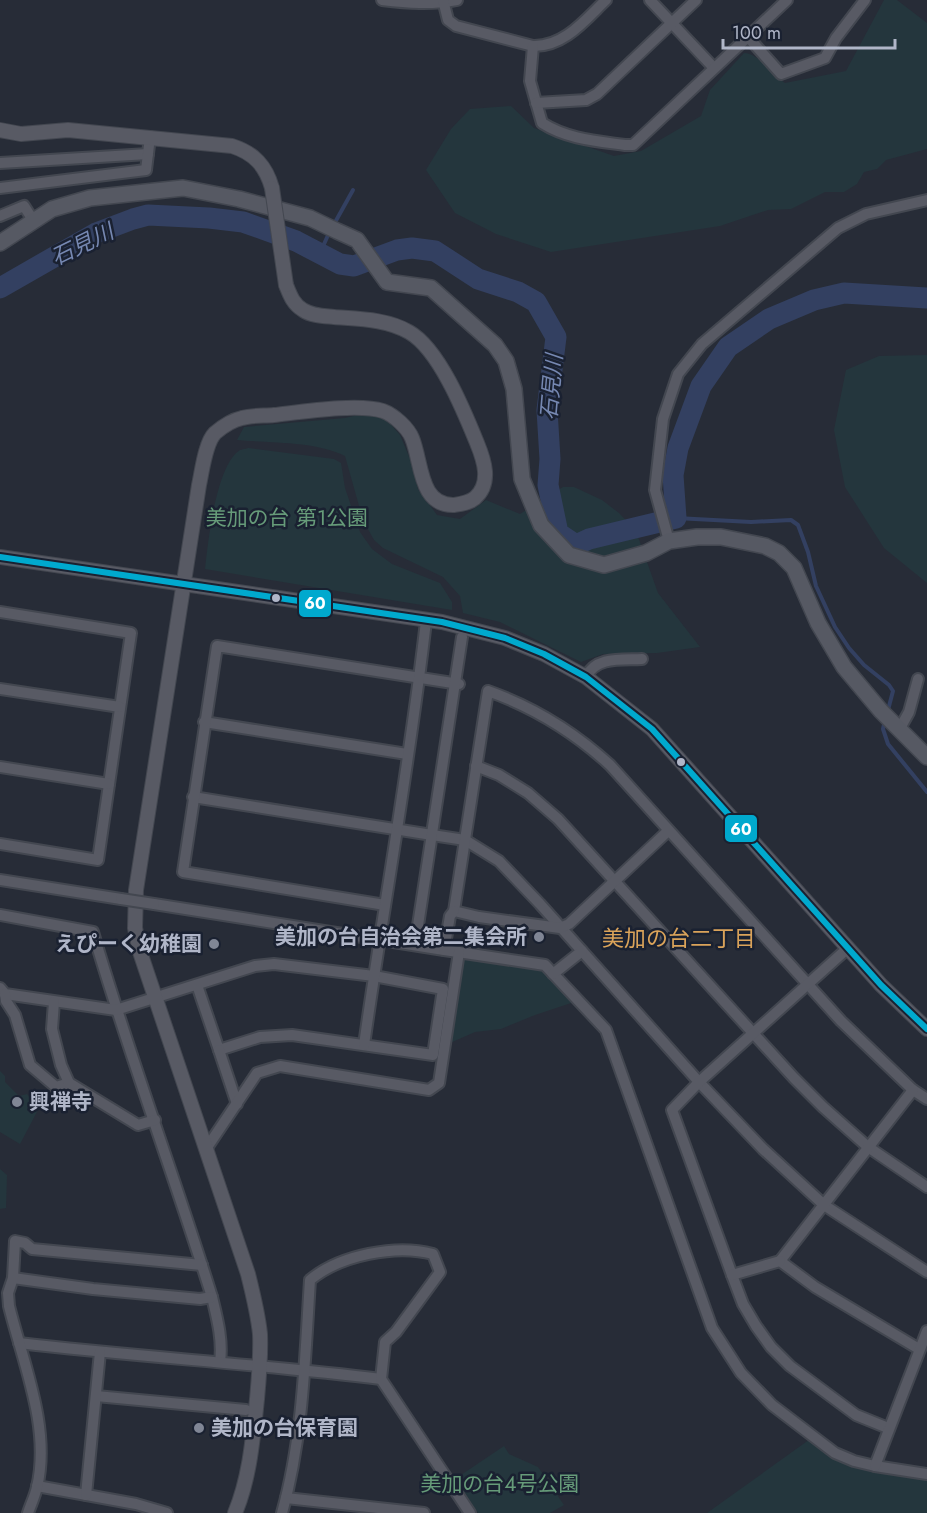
<svg xmlns="http://www.w3.org/2000/svg" width="927" height="1513" font-family="Jost,'Noto Sans JP',sans-serif">
	<rect width="100%" height="100%" fill="#272c37"/>
	<!-- green -->
	<g fill="#24363d">
		<path d="M 884,0 L 897,0 L 927,23 L 927,149 L 886,160 L 877,169 L 864,172 L 857,184 L 844,192 L 825,192 L 791,209 L 768,210 L 720,226 L 551,252 L 496,234 L 455,213 L 426,170 L 451,129 L 470,109 L 511,106 L 534,128 L 614,156 L 641,151 L 701,116 L 710,90 L 744,53 C 760,54 771,74 785,83 L 846,71 Z"/>
		<path d="M 927,355 L 927,583 L 884,548 L 845,487 L 834,430 L 846,370 L 879,356 Z"/>
		<path d="M 367,413 L 387,420 L 400,435 L 411,461 L 418,489 L 437,515 L 460,519 L 486,500 L 520,514 L 563,487 L 574,487 L 602,500 L 619,513 L 636,531 L 658,593 L 700,647 L 657,653 L 603,654 L 581,662 L 500,622 L 463,613 L 460,596 L 443,577 L 383,548 L 374,540 L 363,520 L 345,456 C 316,441 270,443 237,440 L 244,427 L 345,418 Z"/>
		<path d="M 249,448 L 334,459 L 341,463 L 345,488 L 360,532 L 372,549 L 392,564 L 440,583 L 452,602 L 452,610 L 205,569 C 208,542 216,465 240,450 C 241,450 248,448 249,448 Z"/>
		<path d="M 466,957 L 543,968 L 574,1002 L 535,1015 L 501,1029 L 475,1032 L 450,1043 L 462,960 Z"/>
		<path d="M 0,1071 L 5,1076 L 5,1082 L 19,1096 L 27,1094 L 39,1108 L 20,1144 L 0,1132 Z"/>
		<path d="M 0,1169 L 7,1175 L 6,1208 L 0,1209 Z"/>
		<path d="M 813,1437 L 835,1453 L 927,1474 L 927,1513 L 707,1513 Z"/>
		<path d="M 504,1446 L 509,1454 L 538,1467 L 564,1505 L 550,1513 L 478,1513 L 455,1479 Z"/>
	</g>
	<g fill="none" stroke-linecap="round" stroke-linejoin="round">
		<!-- stream -->
		<g stroke="#334061" stroke-width="4">
			<path d="M 333,226 L 353,190"/>
			<path d="M 320,253 L 329,233"/>
			<path d="M 676,518 L 751,522 L 791,520 L 798,525 L 808,552 L 816,586 L 835,627 L 849,648 L 864,665 L 889,685 L 893,691 L 888,710"/>
			<path d="M 885,720 L 883,729 L 888,744 L 927,792"/>
		</g>
		<!-- river -->
		<path stroke="#334061" stroke-width="21" d="M 0,288 L 96,233 L 133,219 L 148,215 L 209,218 L 243,222 L 296,241 L 340,264 L 354,266 L 397,250 L 412,248 L 435,251 L 478,279 L 518,292 L 536,302 L 556,337 L 547,410 L 550,459 L 548,485 L 558,533 L 576,545 L 589,539 L 676,518 L 673,475 L 678,448 L 701,386 L 728,347 L 769,319 L 814,300 L 844,293 L 927,298"/>
		<defs>
			<g id="minor">
				<path d="M 382,0 C 407,3 432,5 457,0"/>
				<path d="M 443,0 L 448,20 L 456,26 L 533,46 C 564,47 585,20 606,0"/>
				<path d="M 650,0 L 714,68"/>
				<path d="M 748,37 L 781,74 L 825,58 L 836,38 L 865,0"/>
				<path d="M 533,46 L 530,81 L 542,123 C 567,139 596,141 625,145 L 633,145 L 787,0"/>
				<path d="M 536,103 L 586,100 L 597,94 L 696,0"/>
				<path d="M 0,163 L 148,154"/>
				<path d="M 0,188 L 146,170 L 150,137"/>
				<path d="M 0,216 L 24,206 L 33,220"/>
				<path d="M 669,541 L 655,490 L 663,419 L 678,374 L 702,344 L 838,228 L 866,214 L 927,200"/>
				<path d="M 0,612 L 131,633 L 98,860 L 0,844"/>
				<path d="M 586,677 C 596,656 622,660 642,659"/>
				<path d="M 0,689 L 120,707"/>
				<path d="M 204,722 L 407,754"/>
				<path d="M 899,730 L 909,712 L 918,679"/>
				<path d="M 476,766 L 499,775 L 528,793 L 558,819 L 794,1078 L 823,1107 L 868,1147 L 927,1187"/>
				<path d="M 0,767 L 109,784"/>
				<path d="M 193,797 L 432,835 L 465,840 L 499,861 L 540,904 L 699,1082 L 763,1149 L 824,1205 L 927,1272"/>
				<path d="M 668,831 L 569,924 L 560,928 L 479,917 L 454,911 L 488,691 C 533,707 574,732 610,765 L 841,1021 L 913,1090 L 927,1099"/>
				<path d="M 0,880 L 121,899"/>
				<path d="M 154,904 L 444,950"/>
				<path d="M 385,905 L 183,872 L 217,646 L 459,684"/>
				<path d="M 454,911 L 450,916 L 444,950 L 545,965 L 606,1030 L 712,1328 L 741,1373 L 772,1405 L 835,1453 L 854,1461 L 875,1466 L 927,1474"/>
				<path d="M 0,915 L 93,932 C 129,1055 174,1175 212,1297 C 217,1318 223,1340 220,1362"/>
				<path d="M 415,945 L 462,637"/>
				<path d="M 848,948 L 699,1082 L 672,1110 L 732,1275 L 743,1304 L 756,1326 L 771,1347 L 790,1366 L 856,1415 L 888,1428"/>
				<path d="M 553,974 L 582,951"/>
				<path d="M 0,988 L 5,994 L 116,1010 L 255,966 L 274,964 L 374,976 L 443,989 L 433,1055 L 292,1035 L 260,1037 L 219,1050 L 197,985"/>
				<path d="M 5,994 L 6,1001 L 15,1015 L 30,1065 L 56,1087 L 69,1083"/>
				<path d="M 54,1002 L 52,1029 L 61,1065 L 69,1083 L 138,1125 L 155,1120"/>
				<path d="M 364,1045 C 384,903 410,763 426,621"/>
				<path d="M 219,1050 L 237,1104"/>
				<path d="M 913,1090 L 780,1261 L 815,1287 L 919,1349"/>
				<path d="M 206,1149 L 257,1073 L 280,1066 L 429,1090 L 439,1083 L 459,952"/>
				<path d="M 732,1275 L 780,1261"/>
				<path d="M 13,1278 L 93,1289 L 200,1299 L 212,1297"/>
				<path d="M 19,1343 C 139,1357 260,1364 381,1379"/>
				<path d="M 96,1396 L 246,1410"/>
				<path d="M 875,1466 L 927,1331"/>
				<path d="M 37,1486 L 136,1504 L 167,1513"/>
				<path d="M 86,1495 L 100,1352"/>
				<path d="M 286,1498 L 424,1513"/>
				<path d="M 28,1513 C 31,1504 35,1496 37,1487 C 51,1428 23,1363 9,1306 L 8,1293 L 13,1278 L 15,1241 L 25,1243 L 32,1249 L 202,1265"/>
				<path d="M 282,1513 C 303,1438 305,1358 310,1280 C 340,1255 396,1244 433,1254 L 440,1272 L 396,1332 L 385,1342 L 381,1379 L 470,1513"/>
			</g>
			<g id="tertiary">
				<path d="M 0,130 L 21,134 L 68,130 L 232,146 C 254,153 266,166 272,188"/>
				<path d="M 0,557 L 442,622 L 505,638 L 544,654 L 586,677 L 652,729 L 881,985 L 927,1029"/>
				<path d="M 235,1513 C 250,1477 253,1437 257,1399 C 259,1377 261,1356 260,1334 C 258,1314 253,1294 248,1274 L 140,952 L 135,928 L 136,890 L 199,485 C 202,472 205,443 215,433 C 222,427 233,420 242,418 C 252,415 264,416 274,415 C 301,412 358,403 383,411 C 394,415 408,428 412,438 C 422,462 419,506 454,505 C 461,504 469,503 475,498 C 492,483 484,460 477,443 C 464,411 439,349 409,332 C 387,319 359,319 334,317 C 324,316 312,316 303,310 C 293,304 290,295 286,285"/>
			</g>
			<path id="secondary" d="M 0,243 L 52,209 L 90,198 L 183,188 L 239,199 L 310,218 L 337,231 L 357,240 L 387,282 L 431,288 L 495,345 L 506,361 L 514,389 L 522,479 L 541,525 L 569,555 L 604,565 L 646,553 L 669,541 L 697,537 L 721,537 L 765,546 L 779,553 L 794,568 L 818,623 L 844,667 L 881,711 L 927,757"/>
		</defs>
		<!-- minor casing -->
		<use href="#minor" stroke="#434750" stroke-width="14"/>
		<!-- tertiary casing -->
		<use href="#tertiary" stroke="#434750" stroke-width="16"/>
		<!-- secondary casing -->
		<use href="#secondary" stroke="#434750" stroke-width="18"/>
		<!-- minor -->
		<use href="#minor" stroke="#585a64" stroke-width="10"/>
		<!-- tertiary -->
		<use href="#tertiary" stroke="#585a64" stroke-width="14"/>
		<!-- secondary -->
		<use href="#secondary" stroke="#565963" stroke-width="15"/>
		<defs>
			<path id="minor-bridge" d="M 121,899 L 154,904"/>
			<path id="tertiary-bridge" d="M 272,188 L 286,285"/>
		</defs>
		<!-- minor-bridge casing -->
		<use href="#minor-bridge" stroke="#434750" stroke-width="14" stroke-linecap="butt"/>
		<!-- tertiary-bridge casing -->
		<use href="#tertiary-bridge" stroke="#434750" stroke-width="16" stroke-linecap="butt"/>
		<!-- minor-bridge -->
		<use href="#minor-bridge" stroke="#585a64" stroke-width="10"/>
		<!-- tertiary-bridge -->
		<use href="#tertiary-bridge" stroke="#585a64" stroke-width="14"/>
		<defs>
			<path id="bus-1" d="M 0,557 L 442,622 L 505,638 L 544,654 L 586,677 L 652,729 L 881,985 L 927,1029"/>
		</defs>
		<!-- bus-1 casing -->
		<use href="#bus-1" stroke="#1a2131" stroke-width="10"/>
		<!-- bus-1 -->
		<use href="#bus-1" stroke="#00a9ce" stroke-width="6"/>
	</g>
	<!-- markers -->
	<g fill="#b0b6c8" stroke="#1a2131" stroke-width="2">
		<circle cx="276" cy="598" r="5"/>
		<circle cx="681" cy="762" r="5"/>
	</g>
	<g fill="#808695" stroke="#1a2131" stroke-width="2">
		<circle cx="539" cy="937" r="6"/>
		<circle cx="214" cy="944" r="6"/>
		<circle cx="17" cy="1102" r="6"/>
		<circle cx="199" cy="1428" r="6"/>
	</g>
	<g text-anchor="middle" dominant-baseline="central" stroke-width="5" stroke-linejoin="round" paint-order="stroke">
		<!-- park labels -->
		<g font-size="21" fill="#669b79" stroke="#1a2131">
			<text x="287" y="518">美加の台 第1公園</text>
			<text x="500" y="1484">美加の台4号公園</text>
		</g>
		<!-- poi labels -->
		<g font-size="21" font-weight="bold" fill="#b0b6c8" stroke="#1a2131" text-anchor="end">
			<text x="527" y="937">美加の台自治会第二集会所</text>
			<text x="202" y="944">えぴーく幼稚園</text>
			<text x="29" y="1102" text-anchor="start">興禅寺</text>
			<text x="211" y="1428" text-anchor="start">美加の台保育園</text>
		</g>
		<!-- water labels -->
		<g font-size="22" font-style="italic" fill="#7688b2" stroke="#1a2131">
			<text transform="translate(82 244) rotate(-26)">石見川</text>
			<text transform="translate(551 387) rotate(-85)">石見川</text>
		</g>
		<!-- neighbourhood labels -->
		<g font-size="22" fill="#daa35a" stroke="#1a2131">
			<text x="679" y="938">美加の台二丁目</text>
		</g>
	</g>
	<g stroke="#1a2131" stroke-width="2">
		<rect x="298" y="589" width="34" height="29" rx="6" fill="#00a9ce"/>
		<rect x="724" y="814" width="34" height="29" rx="6" fill="#00a9ce"/>
	</g>
	<g font-size="16" text-anchor="middle" font-weight="bold" fill="#fff">
		<text x="315" y="609">60</text>
		<text x="741" y="835">60</text>
	</g>
	<!-- scale -->
	<path d="M723 39v9h172v-9" fill="none" stroke="#b0b6c8" stroke-width="3"/>
	<text x="732" y="39" font-size="18" fill="#b0b6c8" stroke="#1a2131" stroke-width="4.5" paint-order="stroke">100 m</text>
</svg>
